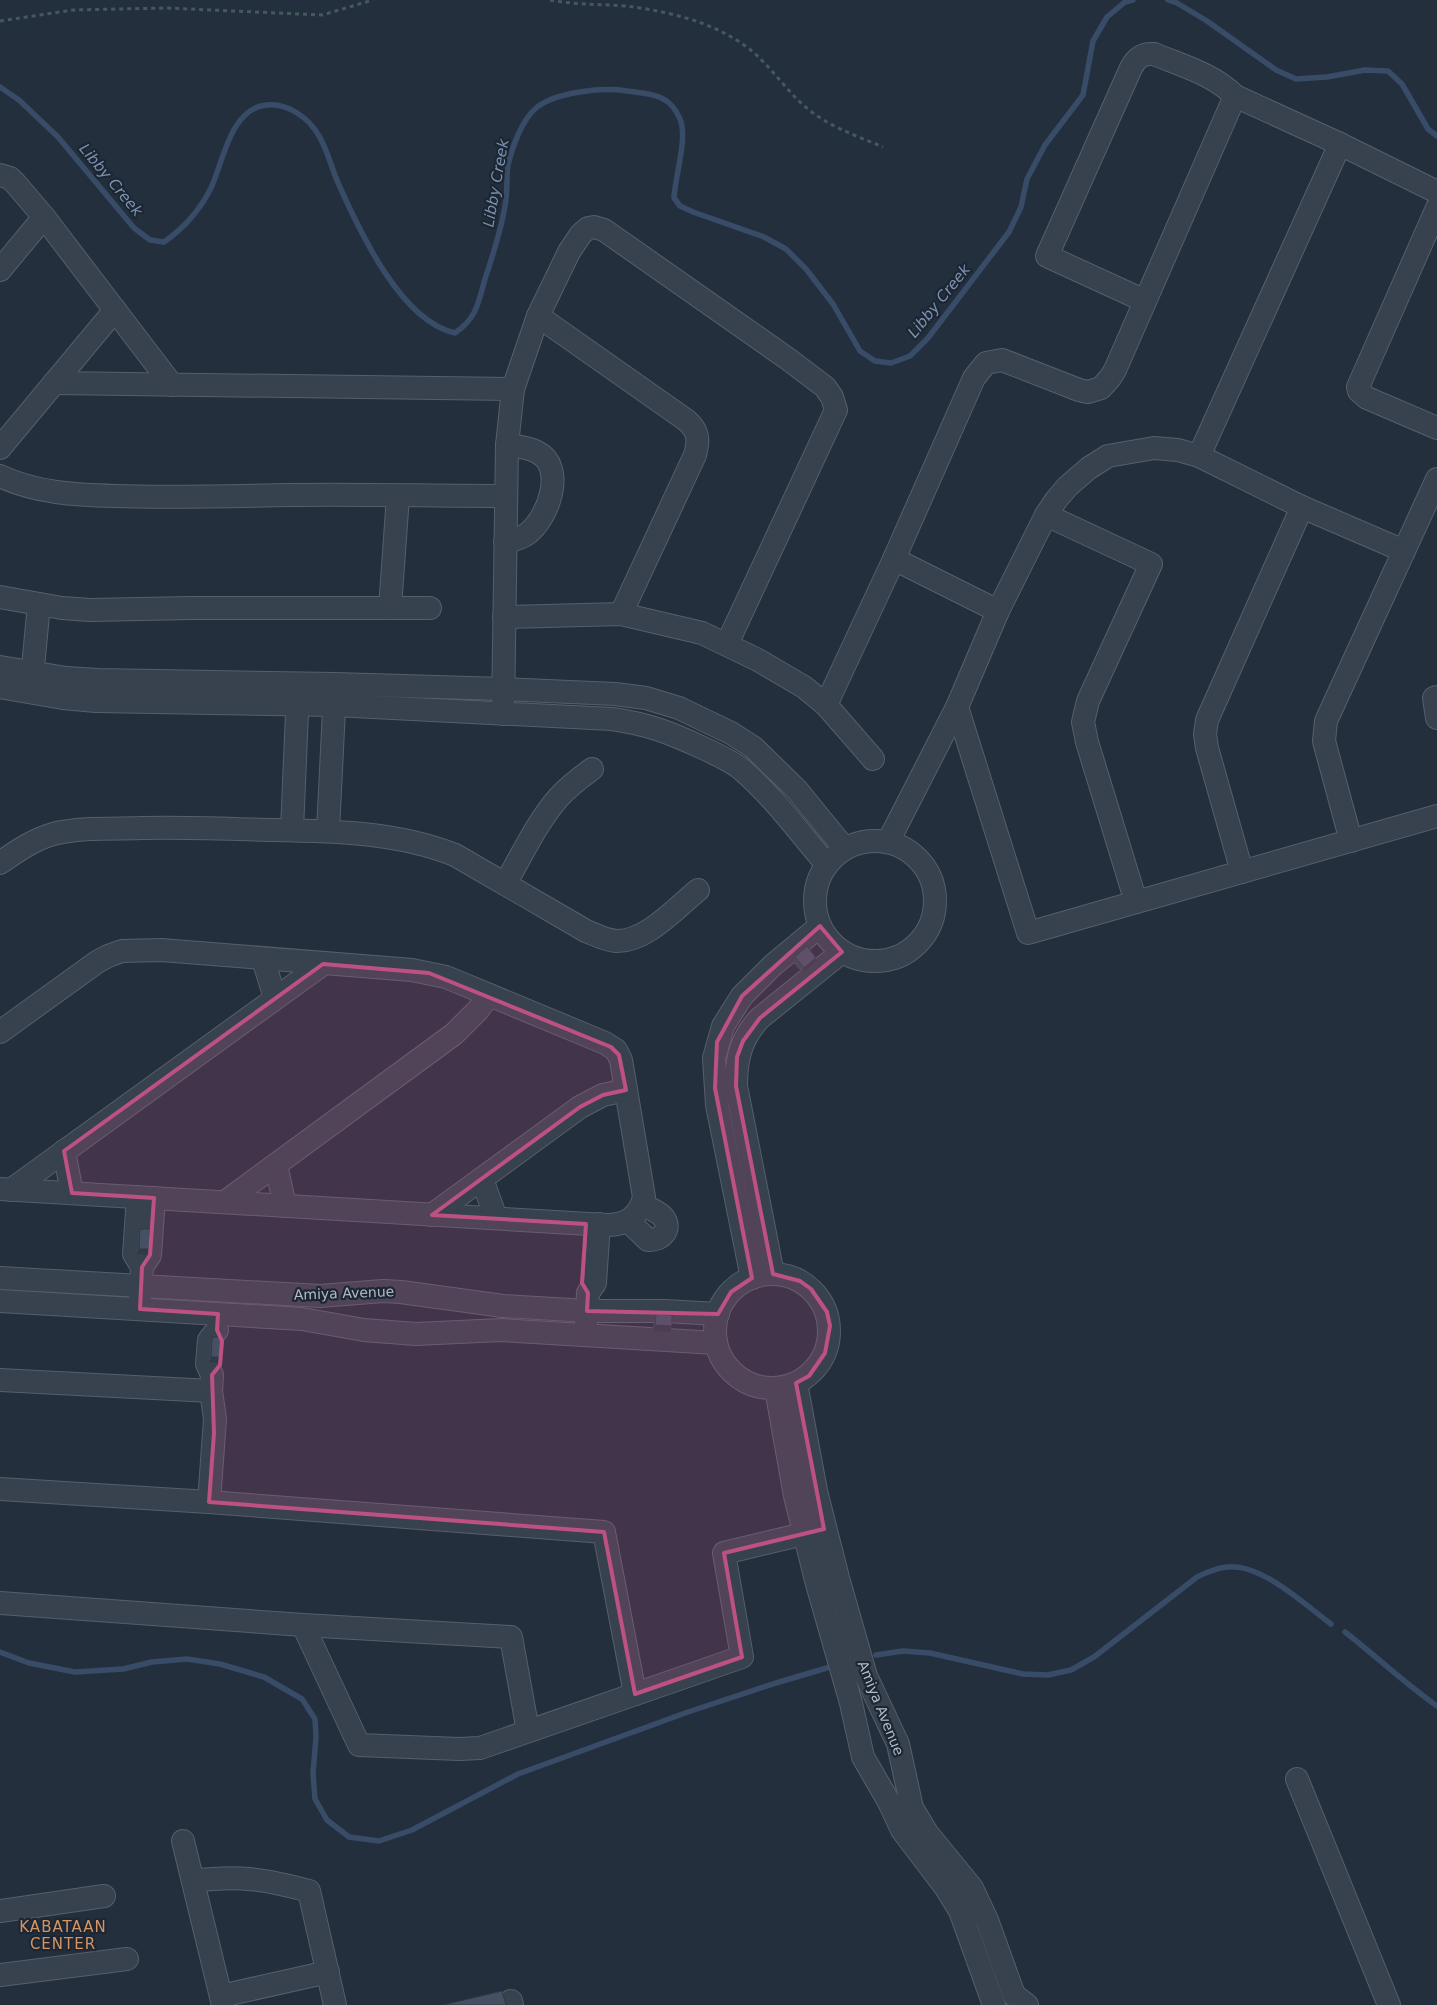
<svg xmlns="http://www.w3.org/2000/svg" width="1437" height="2005" font-family="'DejaVu Sans',sans-serif">
	<rect width="100%" height="100%" fill="#242f3e"/>
	<g fill="none" stroke-linecap="round" stroke-linejoin="round">
		<!-- stream -->
		<g stroke="#394c67" stroke-width="5.5">
			<path d="M 1168,0 L 1177,3 L 1207,21 L 1276,70 L 1296,79 L 1327,77 L 1365,70 L 1388,71 L 1402,84 L 1428,129 L 1437,136"/>
			<path d="M 0,87 L 19,100 L 58,137 L 134,228 L 150,240 L 164,242 C 184,228 200,210 211,188 C 223,163 230,108 267,105 C 288,103 309,118 319,136 C 328,151 332,170 339,185 C 360,232 401,321 455,333 C 477,318 478,303 485,279 C 493,255 501,231 505,206 C 508,192 506,178 508,165 C 512,147 522,120 536,108 C 555,92 603,87 627,91 C 651,94 670,94 680,119 C 688,137 675,177 674,198 L 680,206 L 693,212 L 764,237 L 786,249 L 806,269 L 833,304 L 860,351 L 875,361 L 891,363 L 910,356 L 928,338 L 1009,232 L 1021,207 L 1027,179 L 1045,145 L 1083,95 L 1093,41 L 1107,17 L 1125,2 L 1133,0"/>
			<path d="M 1345,1632 C 1376,1656 1404,1683 1437,1706"/>
			<path d="M 0,1652 L 29,1663 L 75,1672 L 123,1669 L 152,1662 L 187,1659 L 220,1664 L 264,1677 L 302,1699 L 315,1719 L 316,1737 L 313,1773 L 315,1799 L 327,1820 L 349,1837 L 379,1841 L 412,1830 L 518,1774 L 688,1712 L 776,1683 L 830,1667"/>
			<path d="M 876,1655 L 903,1651 L 930,1653 L 1023,1674 L 1048,1675 L 1071,1670 L 1094,1657 L 1197,1577 C 1207,1572 1216,1568 1227,1567 C 1263,1564 1304,1604 1331,1624"/>
		</g>
		<defs>
			<g id="minor">
				<path d="M 0,175 L 10,178 L 15,183 L 44,217 L 172,385"/>
				<path d="M 1437,208 L 1358,387 L 1359,391 L 1367,398 L 1437,428"/>
				<path d="M 0,270 L 44,217"/>
				<path d="M 1145,301 L 1047,256 L 1131,68 C 1136,58 1142,53 1154,54 C 1183,66 1213,74 1235,96 L 1340,144 L 1437,192"/>
				<path d="M 538,316 L 686,420 C 699,431 699,440 695,455 L 621,614"/>
				<path d="M 54,383 L 513,389"/>
				<path d="M 0,448 L 115,310"/>
				<path d="M 1199,456 L 1340,144"/>
				<path d="M 0,476 C 36,493 76,495 115,496 C 173,498 231,496 290,495 C 362,494 434,496 506,496"/>
				<path d="M 1046,515 L 1151,564 L 1088,701 L 1083,722 L 1087,742 L 1136,902"/>
				<path d="M 505,542 C 513,540 520,539 527,534 C 548,519 567,467 537,452 C 528,447 516,446 507,445"/>
				<path d="M 894,559 L 998,611"/>
				<path d="M 0,597 L 62,608 L 90,610 L 191,608 L 430,608"/>
				<path d="M 390,608 L 398,496"/>
				<path d="M 504,617 L 621,614 L 702,633 L 758,660 L 804,687 L 826,705 L 873,759"/>
				<path d="M 0,667 L 66,678 L 98,680 L 335,684 L 503,689 L 615,694 L 646,698 L 679,708 L 731,733 L 753,747 L 797,790 L 845,849"/>
				<path d="M 0,687 L 63,698 L 96,701 L 334,705 L 612,719 C 648,724 671,733 703,748 C 716,754 729,760 740,768 C 773,796 799,832 827,865"/>
				<path d="M 31,688 L 39,604"/>
				<path d="M 1437,697 L 1434,698 L 1437,718"/>
				<path d="M 826,705 L 894,559 L 974,378 L 986,363 L 1002,360 L 1079,390 L 1088,392 L 1101,388 L 1110,378 L 1115,370 L 1235,96"/>
				<path d="M 957,707 L 1028,933 L 1437,816"/>
				<path d="M 503,714 L 507,445 L 513,389 L 538,316 L 569,252 L 581,234 L 588,228 L 594,227 L 604,230 L 788,359 L 825,387 L 832,397 L 836,410 L 727,644"/>
				<path d="M 292,830 L 298,689"/>
				<path d="M 328,831 L 335,689"/>
				<circle cx="875" cy="901" r="60"/>
				<path d="M 1351,841 L 1324,741 L 1326,721 L 1437,479"/>
				<path d="M 888,842 L 957,707 L 998,611 L 1046,515 L 1056,500 L 1068,486 L 1089,468 L 1108,456 L 1154,448 L 1178,450 L 1199,456 L 1302,507 L 1404,551"/>
				<path d="M 0,863 C 17,851 33,840 53,834 C 81,827 114,829 143,828 C 186,827 229,829 272,830 C 334,831 397,832 455,855 L 586,931 C 596,935 605,940 616,941 C 646,942 676,908 698,890"/>
				<path d="M 1242,872 L 1207,748 L 1205,734 L 1207,720 L 1302,507"/>
				<path d="M 505,884 C 522,855 537,822 559,797 C 569,786 580,778 592,769"/>
				<path d="M 263,959 L 275,998"/>
				<path d="M 0,1032 L 97,962 L 108,956 L 122,951 L 161,950 L 412,970 L 446,977 L 605,1043 L 616,1050 L 621,1060 L 644,1197 C 639,1217 626,1225 606,1225 L 0,1189"/>
				<path d="M 64,1151 L 72,1193"/>
				<path d="M 276,1165 L 285,1206"/>
				<path d="M 482,1179 L 496,1218"/>
				<path d="M 11,1190 L 323,964"/>
				<path d="M 138,1197 L 134,1254 L 142,1267"/>
				<path d="M 225,1202 L 454,1034 L 478,1010 L 489,995"/>
				<path d="M 432,1215 L 580,1107 L 603,1095 L 626,1090"/>
				<path d="M 628,1221 L 648,1240 C 661,1241 673,1229 663,1217 C 658,1211 649,1208 642,1205"/>
				<circle cx="772" cy="1331" r="57"/>
				<path d="M 773,1274 L 736,1086 C 736,1059 741,1038 760,1018 L 842,952"/>
				<path d="M 0,1278 L 320,1296 L 383,1291 L 401,1292 L 503,1306 L 587,1311 L 665,1311 L 718,1314"/>
				<path d="M 752,1278 L 717,1105 L 714,1058 L 723,1026 L 742,996 L 773,965 L 820,926"/>
				<path d="M 0,1301 L 302,1319 L 364,1330 L 416,1334 L 501,1330 L 716,1343"/>
				<path d="M 140,1301 L 142,1267 L 150,1255 L 154,1198"/>
				<path d="M 586,1324 L 588,1293 L 595,1283 L 599,1224"/>
				<path d="M 0,1380 L 211,1391"/>
				<path d="M 796,1383 L 816,1491 L 838,1578 L 866,1676 L 898,1744 L 912,1808 L 927,1833 L 972,1888 L 987,1920 L 1014,1995 L 1027,2005"/>
				<path d="M 776,1389 L 795,1496 L 817,1584 L 851,1703 L 863,1757 L 889,1802 L 902,1830 L 946,1888 L 960,1911 L 994,2005"/>
				<path d="M 0,1489 L 209,1502 L 604,1532 L 635,1694"/>
				<path d="M 209,1502 L 215,1419 L 211,1391 L 212,1375 L 207,1364 L 209,1340 L 217,1330"/>
				<path d="M 0,1603 L 303,1625 L 511,1637 L 528,1731"/>
				<path d="M 303,1625 L 359,1745 L 459,1749 L 480,1748 L 742,1657 L 724,1553 L 824,1529"/>
				<path d="M 1297,1779 L 1389,2005"/>
				<path d="M 183,1841 L 223,2005"/>
				<path d="M 193,1881 C 239,1875 264,1879 309,1891 L 335,2005"/>
				<path d="M 0,1911 L 104,1896"/>
				<path d="M 0,1975 L 127,1959"/>
				<path d="M 221,1996 L 328,1972"/>
				<path d="M 511,2001 L 512,2005"/>
			</g>
		</defs>
		<!-- minor casing -->
		<use href="#minor" stroke="#565f6c" stroke-width="24"/>
		<!-- path -->
		<g stroke="#44595c" stroke-width="3" stroke-dasharray="4 4" stroke-linecap="butt">
			<path d="M 550,0 C 576,5 600,4 626,6 C 658,10 696,18 724,33 C 734,38 745,45 753,52 C 773,69 787,92 808,109 C 830,127 857,136 883,147"/>
			<path d="M 0,21 L 73,10 L 167,8 L 322,15 L 373,0"/>
		</g>
		<!-- minor -->
		<use href="#minor" stroke="#38414e" stroke-width="22"/>
	</g>
	<!-- wall -->
	<g fill="#3b4654">
		<path d="M 795,957 L 814,963 L 802,973 L 793,962 Z"/>
		<path d="M 140,1229 L 149,1249 L 147,1255 L 137,1254 L 138,1234 Z"/>
		<path d="M 656,1314 L 672,1326 L 670,1332 L 653,1331 L 654,1319 Z"/>
		<path d="M 212,1337 L 221,1357 L 219,1363 L 209,1362 L 210,1342 Z"/>
	</g>
	<!-- shaded-wall -->
	<g fill="#303945">
		<path d="M 816,958 L 814,963 L 802,973 L 804,968 Z"/>
		<path d="M 139,1249 L 149,1249 L 147,1255 L 137,1254 Z"/>
		<path d="M 655,1325 L 672,1326 L 670,1332 L 653,1331 Z"/>
		<path d="M 211,1357 L 221,1357 L 219,1363 L 209,1362 Z"/>
	</g>
	<!-- building -->
	<g fill="#455162" stroke="#303945">
		<path d="M 807,946 L 816,958 L 804,968 L 795,957 Z"/>
		<path d="M 140,1229 L 150,1229 L 149,1249 L 139,1249 Z"/>
		<path d="M 656,1314 L 672,1315 L 672,1326 L 655,1325 Z"/>
		<path d="M 212,1337 L 222,1337 L 221,1357 L 211,1357 Z"/>
		<path d="M 502,1991 L 506,2005 L 443,2005 Z"/>
	</g>
	<!-- marked area -->
	<path fill="#bd5182" fill-opacity="0.2" stroke="#bd5182" stroke-width="4" stroke-linejoin="round" d="M 820,926 L 842,952 L 760,1018 L 743,1041 L 737,1057 L 736,1086 L 773,1274 L 800,1281 L 811,1289 L 827,1312 L 830,1326 L 825,1353 L 809,1376 L 796,1383 L 824,1529 L 724,1553 L 742,1657 L 635,1694 L 604,1532 L 209,1502 L 214,1433 L 212,1375 L 220,1365 L 222,1341 L 217,1330 L 218,1314 L 140,1309 L 142,1267 L 150,1255 L 154,1198 L 72,1193 L 64,1151 L 323,964 L 429,973 L 611,1047 L 619,1055 L 626,1090 L 603,1095 L 580,1107 L 432,1215 L 586,1224 L 582,1283 L 588,1293 L 587,1311 L 718,1314 L 731,1292 L 752,1278 L 715,1088 L 717,1042 L 742,996 Z"/>
	<g text-anchor="middle" dominant-baseline="central" stroke-width="4.5" stroke-linejoin="round" paint-order="stroke">
		<!-- street labels -->
		<g font-size="14" fill="#b4bcc9" stroke="#1d2633">
			<text transform="translate(344 1293) rotate(-2)">Amiya Avenue</text>
			<text transform="translate(881 1708) rotate(68)">Amiya Avenue</text>
		</g>
		<!-- water labels -->
		<g font-size="15" font-style="italic" fill="#7c92b1" stroke="#1d2633">
			<text transform="translate(111 180) rotate(50)">Libby Creek</text>
			<text transform="translate(496 183) rotate(-80)">Libby Creek</text>
			<text transform="translate(939 301) rotate(-51)">Libby Creek</text>
		</g>
		<!-- neighbourhood labels -->
		<g font-size="15" letter-spacing="1" fill="#d59563" stroke="#1d2633">
			<text x="63" y="1927">KABATAAN<tspan x="63" dy="17">CENTER</tspan></text>
		</g>
	</g>
</svg>
